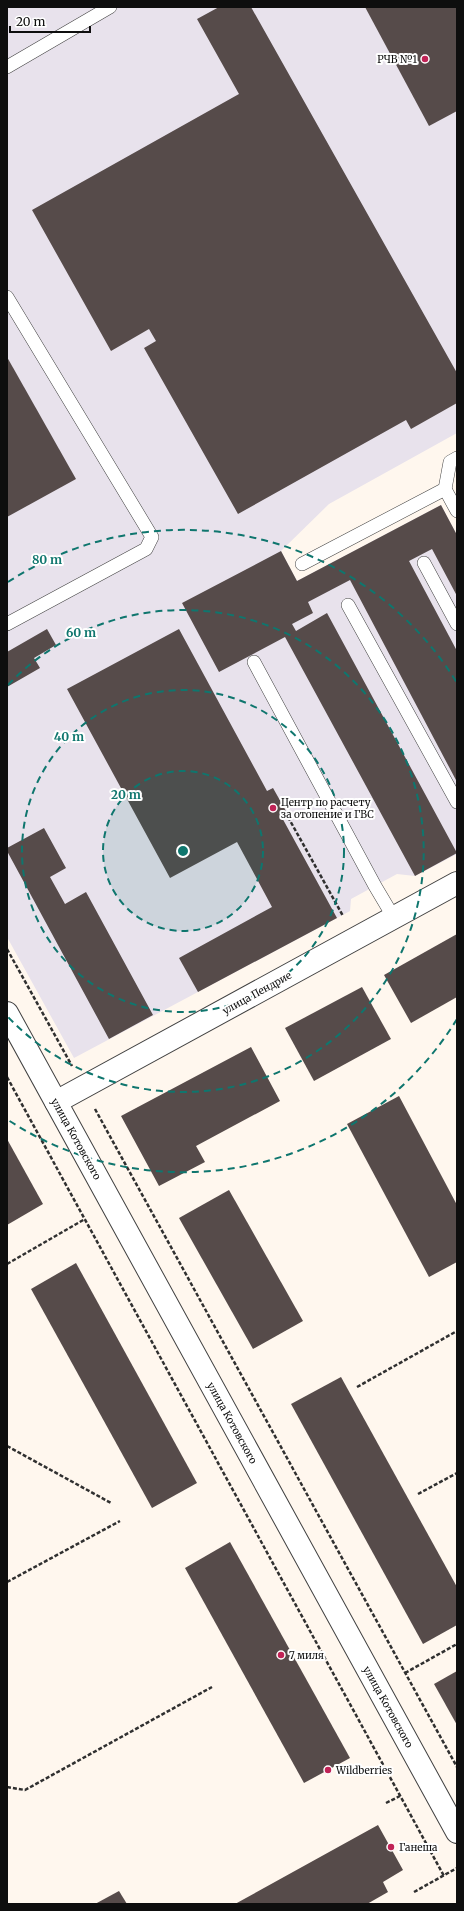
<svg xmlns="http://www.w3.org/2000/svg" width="464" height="1911" font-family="Merriweather,serif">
	<rect width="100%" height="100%" fill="#fff7ee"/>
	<!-- industrial -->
	<path fill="#e8e2ec" d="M 7,7 L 457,7 L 457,433 L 329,504 L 281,551 L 297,581 L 441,505 L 457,535 L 457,854 L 415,876 L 397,874 L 351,899 L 350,911 L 337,918 L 74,1058 L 7,937 Z"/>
	<!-- building -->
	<g fill="#564b4a">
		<path d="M 219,7 L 251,7 L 457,373 L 457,403 L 411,429 L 406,420 L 238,514 L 144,348 L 156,341 L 149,329 L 111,351 L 32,210 L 239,94 L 197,19 Z"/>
		<path d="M 365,7 L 457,7 L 457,111 L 429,126 Z"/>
		<path d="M 7,357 L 76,479 L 7,517 Z"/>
		<path d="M 441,505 L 457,535 L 457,596 L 432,549 L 409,561 L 457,651 L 457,782 L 350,580 L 308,602 L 313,613 L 292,624 L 296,631 L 327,613 L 457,853 L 415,876 L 285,637 L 219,672 L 182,603 L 281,551 L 297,581 Z"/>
		<path d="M 47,629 L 56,645 L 34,658 L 40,668 L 7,687 L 7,652 Z"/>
		<path d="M 179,629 L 267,791 L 273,788 L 286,811 L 280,814 L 337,918 L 198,992 L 179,958 L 272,907 L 237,842 L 170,878 L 67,689 Z"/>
		<path d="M 44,828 L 66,868 L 50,877 L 65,904 L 86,892 L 153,1015 L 109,1039 L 7,851 L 7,848 Z"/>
		<path d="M 457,934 L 457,997 L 411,1023 L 384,975 Z"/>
		<path d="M 362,987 L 391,1039 L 314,1081 L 285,1028 Z"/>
		<path d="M 251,1047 L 280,1101 L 196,1146 L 205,1162 L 159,1186 L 121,1116 Z"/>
		<path d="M 399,1096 L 457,1205 L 457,1262 L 429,1277 L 347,1124 Z"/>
		<path d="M 7,1139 L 43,1204 L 7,1225 Z"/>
		<path d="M 229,1190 L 303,1321 L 253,1349 L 179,1218 Z"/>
		<path d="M 76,1263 L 197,1483 L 152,1508 L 31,1289 Z"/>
		<path d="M 341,1377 L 457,1587 L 457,1625 L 423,1644 L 291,1404 Z"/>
		<path d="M 230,1542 L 350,1758 L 304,1783 L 185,1568 Z"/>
		<path d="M 457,1671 L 457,1725 L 434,1684 Z"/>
		<path d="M 378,1825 L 403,1870 L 383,1882 L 388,1892 L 367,1904 L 235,1904 Z"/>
		<path d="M 119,1891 L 127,1904 L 95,1904 Z"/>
	</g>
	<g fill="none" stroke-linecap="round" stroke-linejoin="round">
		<defs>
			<g id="lane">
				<path d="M 7,67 L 110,7"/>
				<path d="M 7,297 L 152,537 L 146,549 L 7,624"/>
				<path d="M 445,489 L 457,511"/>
				<path d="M 424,563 L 457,624"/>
				<path d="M 302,564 L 445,489 L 450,462 L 457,458"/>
				<path d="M 348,605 L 457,802"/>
				<path d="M 254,662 L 375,886 L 394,918"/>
			</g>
			<g id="street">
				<path d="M 7,1013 L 457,1832"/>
				<path d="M 56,1102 L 457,883"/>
			</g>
		</defs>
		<!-- lane casing -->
		<use href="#lane" stroke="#414141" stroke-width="14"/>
		<!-- street casing -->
		<use href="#street" stroke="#414141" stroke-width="24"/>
		<!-- path -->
		<g stroke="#303030" stroke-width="2.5" stroke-dasharray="4 2" stroke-linecap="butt">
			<path d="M 288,817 L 343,916"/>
			<path d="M 7,949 L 72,1066"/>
			<path d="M 7,1077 L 444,1876"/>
			<path d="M 95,1109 L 457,1767"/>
			<path d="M 7,1264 L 85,1219"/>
			<path d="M 357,1387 L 457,1331"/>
			<path d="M 7,1446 L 111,1503"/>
			<path d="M 418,1494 L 457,1473"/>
			<path d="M 7,1582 L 120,1521"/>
			<path d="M 405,1673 L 457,1644"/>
			<path d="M 7,1787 L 25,1790 L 212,1687"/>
			<path d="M 386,1803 L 400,1796"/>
			<path d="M 414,1892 L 457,1868"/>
		</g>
		<!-- lane -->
		<use href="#lane" stroke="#fff" stroke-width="13"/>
		<!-- street -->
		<use href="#street" stroke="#fff" stroke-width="22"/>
	</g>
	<!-- distance rings -->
	<circle cx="183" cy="851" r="80" fill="#0f766e" fill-opacity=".12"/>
	<g fill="none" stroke="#0f766e" stroke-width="2" stroke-dasharray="7 5">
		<circle cx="183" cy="851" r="80"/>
		<circle cx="183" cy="851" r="161"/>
		<path d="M8 685A241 241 0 1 1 8 1017"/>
		<path d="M457 1019A321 321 0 0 1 8 1120M8 582A321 321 0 0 1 457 683"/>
	</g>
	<!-- markers -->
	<g fill="#c02356" stroke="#fff" stroke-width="1.5">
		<circle cx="425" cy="59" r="4"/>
		<circle cx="273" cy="808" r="4"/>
		<circle cx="281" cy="1655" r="4"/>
		<circle cx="328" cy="1770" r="4"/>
		<circle cx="391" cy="1847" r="4"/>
	</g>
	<g text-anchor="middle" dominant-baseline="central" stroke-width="4" stroke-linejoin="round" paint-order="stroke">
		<!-- poi labels -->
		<g font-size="10" fill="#0e0e0e" stroke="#fff" text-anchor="start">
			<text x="417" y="59" text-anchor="end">РЧВ №1</text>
			<text x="281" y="802">Центр по расчету<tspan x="281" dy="12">за отопение и ГВС</tspan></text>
			<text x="289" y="1655">7 миля</text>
			<text x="336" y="1770">Wildberries</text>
			<text x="399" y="1847">Ганеша</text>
		</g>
		<!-- street labels -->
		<g font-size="10" fill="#0e0e0e" stroke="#fff">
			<text transform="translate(257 993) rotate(-29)">улица Пендрие</text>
			<text transform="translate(76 1139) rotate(61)">улица Котовского</text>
			<text transform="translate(232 1423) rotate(61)">улица Котовского</text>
			<text transform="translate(388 1707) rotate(61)">улица Котовского</text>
		</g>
	</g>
	<circle cx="183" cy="851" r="6" fill="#0f766e" stroke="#fff" stroke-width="2"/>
	<g font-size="12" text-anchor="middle" font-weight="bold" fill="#0f766e" stroke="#fff" stroke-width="4" stroke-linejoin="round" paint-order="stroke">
		<text x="47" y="564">80 m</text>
		<text x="81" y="637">60 m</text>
		<text x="69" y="741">40 m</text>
		<text x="126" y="799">20 m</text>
	</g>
	<!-- border -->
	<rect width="464" height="1911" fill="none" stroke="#0e0e0e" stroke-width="16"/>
	<!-- scale -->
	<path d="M10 26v6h80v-6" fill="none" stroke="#0e0e0e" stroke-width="2"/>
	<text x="16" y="26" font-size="12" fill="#0e0e0e" stroke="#ffffff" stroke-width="3" paint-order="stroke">20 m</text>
</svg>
